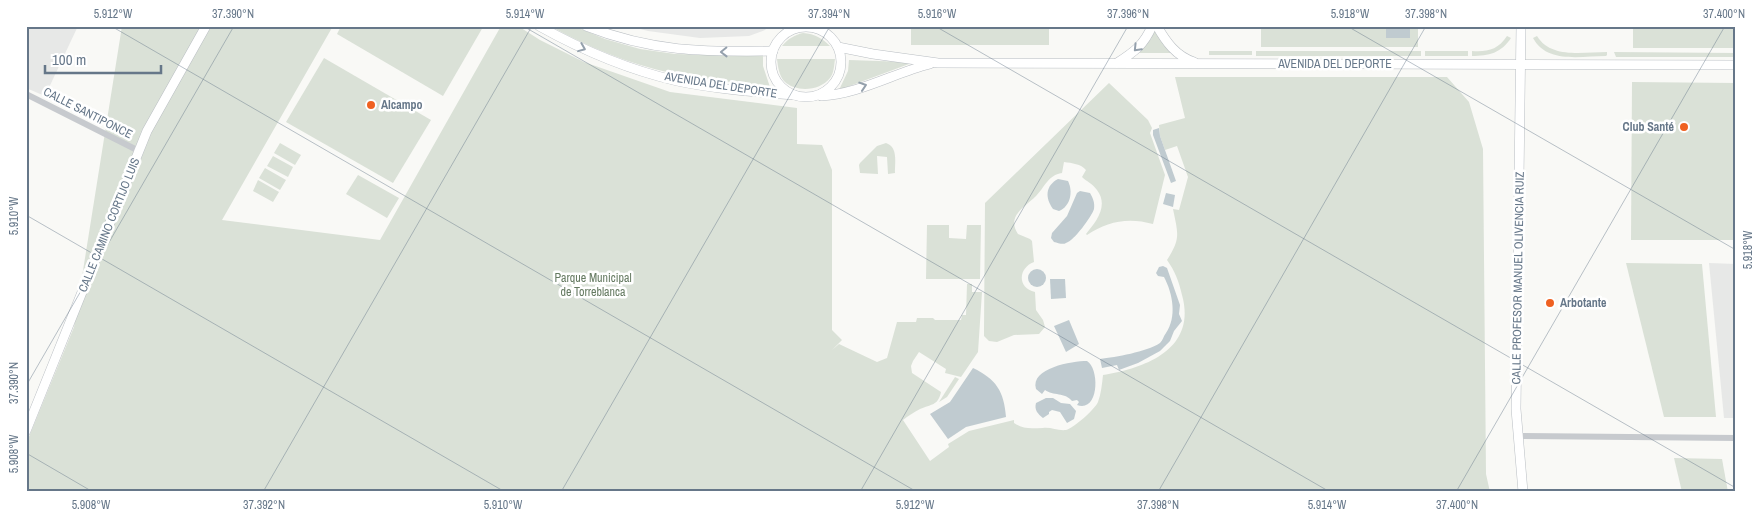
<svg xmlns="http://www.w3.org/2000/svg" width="1762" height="518" font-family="'Archivo Narrow',sans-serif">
	<rect width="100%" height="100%" fill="#f9f9f6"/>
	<!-- built -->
	<g fill="#e7e8e7">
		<path d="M 26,26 L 78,26 L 45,96 L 26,88 Z"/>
		<path d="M 629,26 L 769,26 L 765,30 L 749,36 L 700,38 L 648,31 Z"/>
		<path d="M 1709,263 L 1736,264 L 1736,418 L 1724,418 Z"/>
	</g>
	<!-- green -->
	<g fill="#dae1d7">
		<path d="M 122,26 L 333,26 L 222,220 L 380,240 L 501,26 L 518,26 L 540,40 L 584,62 L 670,92 L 797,108 L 797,144 L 822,145 L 832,170 L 832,330 L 842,340 L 832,350 L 839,344 L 877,362 L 887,358 L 897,322 L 916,322 L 917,318 L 933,318 L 935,320 L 961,320 L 962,315 L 966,315 L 967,284 L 972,284 L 972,292 L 982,292 L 978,352 L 961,377 L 945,373 L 946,369 L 919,352 L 913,361 L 911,366 L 912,373 L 941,392 C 938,406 931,404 920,409 C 914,412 908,416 903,420 L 930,461 L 949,447 L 948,444 L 969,431 L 1014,420 L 1014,423 C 1024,430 1032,428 1043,428 C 1051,427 1058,431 1066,430 C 1074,428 1095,409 1098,402 C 1101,394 1102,384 1103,375 C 1146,368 1197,349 1182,295 C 1179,282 1175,271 1167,260 C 1181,238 1178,234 1173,209 L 1179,210 L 1188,177 L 1177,146 L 1165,150 L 1160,136 L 1159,125 L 1185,118 L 1175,77 L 1447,77 L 1469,102 L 1483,149 L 1486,474 L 1490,492 L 26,492 L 26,444 L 74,327 Z"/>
		<path d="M 341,26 L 483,26 L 483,27 L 443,96 L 337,34 Z"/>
		<path d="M 550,26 L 574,26 L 605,39 L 640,49 L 675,54 L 763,56 L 763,66 L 770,87 C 737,82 703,80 671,73 C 629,64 588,47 550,26 Z"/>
		<rect x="911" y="26" width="138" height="19"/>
		<rect x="1261" y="26" width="157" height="21"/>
		<rect x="1633" y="26" width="103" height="22"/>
		<path d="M 1155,29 L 1160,39 L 1171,53 L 1139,53 L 1151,39 Z"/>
		<path d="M 803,33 C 815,34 822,38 830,46 L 782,46 C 788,39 794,35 803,33 Z"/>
		<path d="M 1507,36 L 1511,38 C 1501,53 1489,56 1472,56 L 1472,51 C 1487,52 1498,50 1507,36 Z"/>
		<path d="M 1537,36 C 1551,59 1583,52 1607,52 L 1607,55 L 1606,56 C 1581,56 1547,64 1533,38 Z"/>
		<rect x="1209" y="51" width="43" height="4"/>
		<rect x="1256" y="51" width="165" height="5"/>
		<rect x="1425" y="51" width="43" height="5"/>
		<path d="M 1614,52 L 1736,53 L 1736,57 L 1616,57 Z"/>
		<path d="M 324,58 L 431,120 L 393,183 L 286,122 Z"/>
		<path d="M 777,59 L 835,59 C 834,66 834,73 830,78 C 820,91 796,93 784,81 C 779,75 778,67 777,59 Z"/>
		<path d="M 849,60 L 908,62 L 909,64 L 839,90 L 848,71 Z"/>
		<path d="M 1632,82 L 1736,83 L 1736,240 L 1631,240 Z"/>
		<path d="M 1109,83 L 1148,120 L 1152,128 L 1150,133 L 1165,175 L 1153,224 C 1129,217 1107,221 1087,235 L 1086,234 C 1096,222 1109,206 1097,190 C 1093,184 1086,181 1082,177 L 1086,170 C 1081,164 1072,163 1064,162 L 1062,173 C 1048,175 1045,187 1036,196 C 1025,207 1006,216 1018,234 L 1030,239 L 1032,241 L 1034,262 C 1018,268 1017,288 1035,292 L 1036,310 L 1043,320 L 1045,327 L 1039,334 L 1014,335 L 997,342 L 989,341 L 984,336 L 984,329 L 985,203 Z"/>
		<path d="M 280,143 L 301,155 L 295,165 L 274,153 Z"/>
		<path d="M 886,143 C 898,147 895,162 895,173 L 888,174 L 887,157 L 877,156 L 878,174 L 860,173 L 859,165 L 860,163 L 877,146 Z"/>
		<path d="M 273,156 L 293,167 L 288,177 L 267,166 Z"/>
		<path d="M 265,168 L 286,180 L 280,190 L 259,178 Z"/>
		<path d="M 358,175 L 399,198 L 387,218 L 346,194 Z"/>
		<path d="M 258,180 L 279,192 L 273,202 L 253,191 Z"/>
		<path d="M 927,225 L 949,225 L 949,238 L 966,239 L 967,225 L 981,225 L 980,279 L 926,279 Z"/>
		<path d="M 1626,263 L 1702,264 L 1716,417 L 1664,417 Z"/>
		<path d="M 955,377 L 959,379 L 947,397 L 939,402 Z"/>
		<path d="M 1674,458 L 1722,459 L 1728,492 L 1682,492 Z"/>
	</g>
	<!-- water -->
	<g fill="#c0cbd0">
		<rect x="1386" y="26" width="24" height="12"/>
		<path d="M 1159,128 L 1160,136 L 1176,181 L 1171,183 L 1153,135 L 1153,130 Z"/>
		<path d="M 1058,179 L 1068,181 C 1073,191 1071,206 1059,211 L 1053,209 C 1045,198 1045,186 1058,179 Z"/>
		<path d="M 1080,191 L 1090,193 C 1093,198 1095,203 1094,209 C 1092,216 1074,241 1066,243 C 1063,245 1058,243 1054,242 L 1051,238 L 1052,233 L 1067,216 L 1077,193 Z"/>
		<path d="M 1166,193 L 1175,195 L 1173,207 L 1163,204 Z"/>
		<path d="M 1163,266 L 1167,268 L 1180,305 L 1179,314 L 1182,321 L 1174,331 L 1170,341 L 1160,351 L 1138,363 L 1119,370 L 1117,365 L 1102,368 L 1100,359 C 1116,357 1146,352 1160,343 C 1163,340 1163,337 1166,333 C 1177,317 1173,294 1164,277 L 1158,276 L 1156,273 L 1159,267 Z"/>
		<circle cx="1037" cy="278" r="9"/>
		<path d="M 1050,279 L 1065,279 L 1066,298 L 1051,299 Z"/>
		<path d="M 1069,320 L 1079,344 L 1066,352 L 1054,326 Z"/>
		<path d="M 1087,361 C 1100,369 1099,413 1077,405 L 1079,402 L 1077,400 L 1072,401 C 1065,392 1053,396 1045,390 L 1042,394 L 1036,389 C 1030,368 1072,361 1087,361 Z"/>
		<path d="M 973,368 C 996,379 1004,391 1006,417 L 966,427 L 948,439 L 930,414 L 950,402 Z"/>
		<path d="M 1046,398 L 1053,398 L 1061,403 L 1070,404 L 1076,411 L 1074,419 L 1067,423 L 1060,412 L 1052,410 L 1049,412 L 1049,414 L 1043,418 C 1038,414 1034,410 1036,403 Z"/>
	</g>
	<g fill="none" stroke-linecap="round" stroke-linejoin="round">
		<defs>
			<g id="secondary">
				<path d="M 539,26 C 582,50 629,70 677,81 C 714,89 756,92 794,95"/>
				<path d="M 586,26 C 652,52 703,52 773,51"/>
				<path d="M 1157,26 C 1166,42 1176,56 1194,62"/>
				<path d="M 1521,26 L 1516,409 L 1523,492"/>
				<circle cx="806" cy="62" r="35"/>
				<path d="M 838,47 L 873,54 L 938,63 L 1736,65"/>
				<path d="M 1117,63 C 1134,52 1144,45 1152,26"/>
				<path d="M 821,96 C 859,94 894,73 930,64"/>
				<path d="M 26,431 L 147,131 L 206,26"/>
			</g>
		</defs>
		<!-- secondary casing -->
		<use href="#secondary" stroke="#b9bec3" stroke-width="10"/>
		<!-- street -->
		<g stroke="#c7cace" stroke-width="6">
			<path d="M 821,26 L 823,31"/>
			<path d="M 786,34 L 790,26"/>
			<path d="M 26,94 L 139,151"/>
			<path d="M 1518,436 L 1736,438"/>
		</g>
		<!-- secondary -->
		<use href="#secondary" stroke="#fff" stroke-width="9"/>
	</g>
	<!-- one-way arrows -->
	<defs><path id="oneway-chevron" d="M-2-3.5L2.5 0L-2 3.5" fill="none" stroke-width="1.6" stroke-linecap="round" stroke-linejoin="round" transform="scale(1.25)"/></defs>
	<g stroke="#94a0ac">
		<use href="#oneway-chevron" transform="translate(582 48) rotate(22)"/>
		<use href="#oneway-chevron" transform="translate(1137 48) rotate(134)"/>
		<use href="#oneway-chevron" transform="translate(724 52) rotate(179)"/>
		<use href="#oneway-chevron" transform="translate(863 86) rotate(-18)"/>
	</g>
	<!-- ticks -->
	<path fill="none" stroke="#667789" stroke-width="1" stroke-opacity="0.45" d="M 111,26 L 917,492M 523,26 L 1330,492M 935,26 L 1736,488M 1347,26 L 1736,250M 26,215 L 505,492M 26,386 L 234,26M 26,453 L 93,492M 263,492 L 532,26M 561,492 L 830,26M 860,492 L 1128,26M 1158,492 L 1426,26M 1456,492 L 1725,26"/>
	<!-- markers -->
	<g fill="#ef6121" stroke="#fff" stroke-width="2">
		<circle cx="371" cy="105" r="5"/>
		<circle cx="1684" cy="127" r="5"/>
		<circle cx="1550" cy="303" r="5"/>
	</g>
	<g text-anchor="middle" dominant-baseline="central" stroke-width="5" stroke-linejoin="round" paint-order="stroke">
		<!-- street labels -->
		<g font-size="12" fill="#667789" stroke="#fff">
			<text x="1335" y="64">AVENIDA DEL DEPORTE</text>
			<text transform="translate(721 85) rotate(9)">AVENIDA DEL DEPORTE</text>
			<text transform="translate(88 113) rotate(27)">CALLE SANTIPONCE</text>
			<text transform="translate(109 225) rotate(-68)">CALLE CAMINO CORTIJO LUIS</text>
			<text transform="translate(1518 278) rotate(-89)">CALLE PROFESOR MANUEL OLIVENCIA RUIZ</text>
		</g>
		<!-- poi labels -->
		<g font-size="12" font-weight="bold" fill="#667789" stroke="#fff" text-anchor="start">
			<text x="381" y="105">Alcampo</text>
			<text x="1674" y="127" text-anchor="end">Club Santé</text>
			<text x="1560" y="303">Arbotante</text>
		</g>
		<!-- park labels -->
		<g font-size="12" fill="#657a61" stroke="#fff">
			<text x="593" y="278">Parque Municipal<tspan x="593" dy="14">de Torreblanca</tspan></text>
		</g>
	</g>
	<!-- border -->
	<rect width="1762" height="518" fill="none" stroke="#ffffff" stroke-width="55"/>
	<!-- scale -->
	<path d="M45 65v8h116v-8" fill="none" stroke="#667789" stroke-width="2.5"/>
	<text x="52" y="65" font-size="15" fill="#667789" stroke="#ffffff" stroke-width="4" paint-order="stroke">100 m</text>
	<rect x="28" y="28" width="1706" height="462" fill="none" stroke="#667789" stroke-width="2"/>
	<g font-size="12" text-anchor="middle" fill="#667789">
		<text x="113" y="18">5.912°W</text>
		<text x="233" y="18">37.390°N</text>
		<text x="525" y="18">5.914°W</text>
		<text x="829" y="18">37.394°N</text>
		<text x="937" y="18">5.916°W</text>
		<text x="1128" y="18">37.396°N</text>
		<text x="1350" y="18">5.918°W</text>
		<text x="1426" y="18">37.398°N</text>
		<text x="1724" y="18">37.400°N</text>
		<text transform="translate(14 216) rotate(-90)" y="4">5.910°W</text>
		<text transform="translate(1748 250) rotate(-90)" y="4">5.918°W</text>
		<text transform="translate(14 383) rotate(-90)" y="4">37.390°N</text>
		<text transform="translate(14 454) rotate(-90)" y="4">5.908°W</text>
		<text x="91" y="509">5.908°W</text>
		<text x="264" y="509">37.392°N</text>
		<text x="503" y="509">5.910°W</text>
		<text x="915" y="509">5.912°W</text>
		<text x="1158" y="509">37.398°N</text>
		<text x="1327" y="509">5.914°W</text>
		<text x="1457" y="509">37.400°N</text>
	</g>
</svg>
